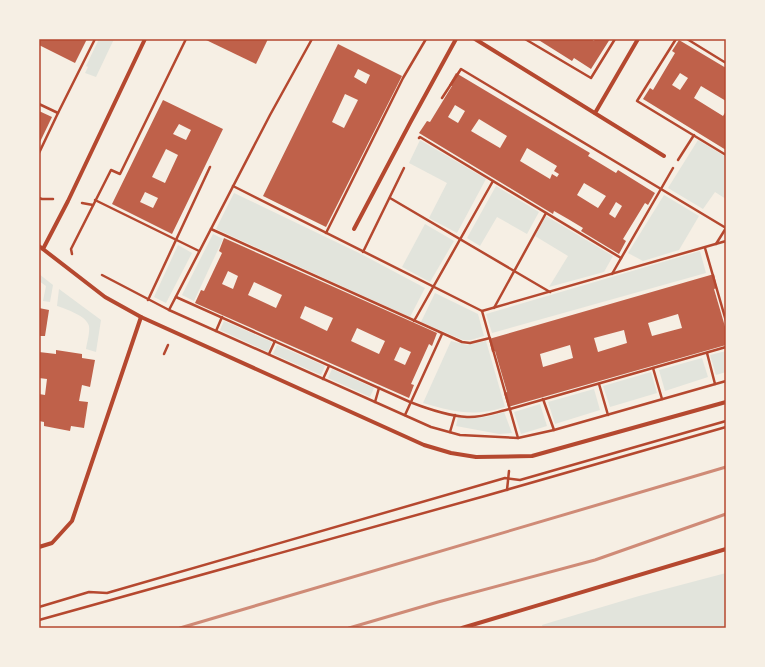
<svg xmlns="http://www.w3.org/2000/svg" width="765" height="667" font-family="Raleway,sans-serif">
	<rect width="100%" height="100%" fill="#f6efe4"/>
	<!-- green -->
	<g fill="#e2e4dc">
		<path d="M 99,39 L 114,39 L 96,77 L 85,73 L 88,67 L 86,66 Z"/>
		<path d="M 420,140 L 486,179 L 457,233 L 429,218 L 447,183 L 409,163 Z"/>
		<path d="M 698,140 L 726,157 L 726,199 L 715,192 L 703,209 L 668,188 Z"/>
		<path d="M 496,186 L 539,212 L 527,234 L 497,217 L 480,246 L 467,238 Z"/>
		<path d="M 234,193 L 361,254 L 425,288 L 410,317 L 216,229 Z"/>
		<path d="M 664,195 L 699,216 L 679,250 L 643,261 L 628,253 Z"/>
		<path d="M 546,216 L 613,256 L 604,272 L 549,287 L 568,256 L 535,236 Z"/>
		<path d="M 425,224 L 454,241 L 430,282 L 402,267 Z"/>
		<path d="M 213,234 L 223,239 L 194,301 L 182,295 Z"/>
		<path d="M 178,245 L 192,253 L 166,303 L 154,297 Z"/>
		<path d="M 700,251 L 706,273 L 492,333 L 486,314 Z"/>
		<path d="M 39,274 L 53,285 L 50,302 L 43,301 L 46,286 L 39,281 Z"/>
		<path d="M 59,289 L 101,320 L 96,352 L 86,349 C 87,342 90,333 89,326 C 87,316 66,309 57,306 Z"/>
		<path d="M 435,293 L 478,314 L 484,336 L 471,340 L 463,340 L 421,322 Z"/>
		<path d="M 224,321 L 272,342 L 268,352 L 220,330 Z"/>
		<path d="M 451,341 L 467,345 L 486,341 L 505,407 C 474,417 454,412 423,403 Z"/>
		<path d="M 277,345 L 325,366 L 321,375 L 273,354 Z"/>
		<path d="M 726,351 L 726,372 L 716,375 L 710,355 Z"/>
		<path d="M 702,358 L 708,377 L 665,391 L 659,370 Z"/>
		<path d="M 332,369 L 374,388 L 370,397 L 328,378 Z"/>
		<path d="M 651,372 L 657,393 L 610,407 L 603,386 Z"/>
		<path d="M 594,389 L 600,410 L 555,424 L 548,402 Z"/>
		<path d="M 540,404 L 547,426 L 521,434 L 514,412 Z"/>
		<path d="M 504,412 L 512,433 L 499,434 L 456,426 L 458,417 C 474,420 489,417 504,412 Z"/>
		<path d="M 726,573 L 726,628 L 543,628 L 542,625 L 555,621 L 639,596 Z"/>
	</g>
	<!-- building -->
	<g fill="#bf614a" fill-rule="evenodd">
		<path d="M 39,39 L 87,39 L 75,63 L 39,45 Z"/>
		<path d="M 204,39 L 268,39 L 256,64 Z"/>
		<path d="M 537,39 L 591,39 L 594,41 L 595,39 L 610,39 L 591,69 L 574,58 L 572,61 Z"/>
		<path d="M 679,40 L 726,68 L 726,101 L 701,86 L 694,98 L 723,116 L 726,111 L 726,150 L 643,99 L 650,88 L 653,90 L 675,53 L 672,51 ZM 680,73 L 688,78 L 680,90 L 672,85 Z"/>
		<path d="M 338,44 L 402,76 L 326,227 L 263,196 ZM 358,69 L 370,75 L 366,84 L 354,77 ZM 345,94 L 358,100 L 344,128 L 332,122 Z"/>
		<path d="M 456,73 L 590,153 L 588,156 L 616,173 L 618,170 L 655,193 L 648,205 L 645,203 L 623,239 L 626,241 L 619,254 L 581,231 L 583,228 L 568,219 L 554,211 L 553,214 L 419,133 L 427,121 L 430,122 L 452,86 L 449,85 ZM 455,105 L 465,111 L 458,123 L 448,117 ZM 479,119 L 507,136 L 500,148 L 471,131 ZM 527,148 L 557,166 L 554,171 L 559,174 L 557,177 L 552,174 L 550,179 L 520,161 ZM 584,183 L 606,196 L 598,208 L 577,195 ZM 616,202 L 622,206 L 615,218 L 609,214 Z"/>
		<path d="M 163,100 L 223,129 L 172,234 L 112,204 ZM 179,124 L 191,130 L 186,140 L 173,134 ZM 166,149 L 178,155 L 165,183 L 152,177 ZM 145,192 L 158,198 L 153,208 L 140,202 Z"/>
		<path d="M 39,111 L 52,117 L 39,144 Z"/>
		<path d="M 224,238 L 437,333 L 432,346 L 429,344 L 411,384 L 414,385 L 409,398 L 195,303 L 201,290 L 204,291 L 222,253 L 219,251 ZM 228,271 L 238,276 L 233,289 L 222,284 ZM 254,282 L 282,295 L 276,308 L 248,295 ZM 305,306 L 333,318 L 327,331 L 300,318 ZM 357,328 L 385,341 L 379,354 L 351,341 ZM 400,347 L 411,352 L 405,365 L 394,360 Z"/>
		<path d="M 714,274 L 717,288 L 714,289 L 726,330 L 726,345 L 508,407 L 504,393 L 507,392 L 495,351 L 492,352 L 489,339 ZM 678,314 L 682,328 L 652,336 L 648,323 ZM 624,330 L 627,343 L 598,352 L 594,338 ZM 570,345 L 573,358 L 543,367 L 540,354 Z"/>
		<path d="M 39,308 L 49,310 L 45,336 L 39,336 Z"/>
		<path d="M 56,350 L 82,354 L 82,358 L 95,360 L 90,387 L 82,385 L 79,401 L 88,402 L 84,428 L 71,426 L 70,431 L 44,426 L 44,422 L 39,421 L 39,394 L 45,395 L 47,379 L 39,378 L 39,352 L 56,354 Z"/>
	</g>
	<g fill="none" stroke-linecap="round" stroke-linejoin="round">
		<!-- path -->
		<g stroke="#b5482f" stroke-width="2.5">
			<path d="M 525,39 L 591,78 L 615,39"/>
			<path d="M 676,39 L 637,101 L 726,155"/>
			<path d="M 687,39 L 726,63"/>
			<path d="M 442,98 L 461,69 L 726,228"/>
			<path d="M 39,104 L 58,113 L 39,153"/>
			<path d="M 58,113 L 95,39"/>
			<path d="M 419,138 L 420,137 L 621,258"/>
			<path d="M 678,160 L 694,135"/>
			<path d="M 233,186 L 482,311 L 726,241"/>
			<path d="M 39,198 L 42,199 L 53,199"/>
			<path d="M 390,198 L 550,292"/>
			<path d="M 95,200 L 199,251"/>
			<path d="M 82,203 L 93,205"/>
			<path d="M 211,229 L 462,342 L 470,343 L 490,338"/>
			<path d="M 326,233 L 403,78 L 426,39"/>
			<path d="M 716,244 L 726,228"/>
			<path d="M 705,248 L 726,321"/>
			<path d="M 363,252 L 404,168"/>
			<path d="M 72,254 L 71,249 L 111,170 L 120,174 L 186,39"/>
			<path d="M 612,274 L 673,168"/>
			<path d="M 102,275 L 169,310 L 431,427 L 460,435 L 518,438 L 554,430 L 726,381"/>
			<path d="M 176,297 L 410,402 C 428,409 448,416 467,417 C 481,418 496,412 510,409 L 726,347"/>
			<path d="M 148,300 L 210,167"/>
			<path d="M 494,308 L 546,213"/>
			<path d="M 169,310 L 270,115 L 312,39"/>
			<path d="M 482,311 L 518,438"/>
			<path d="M 414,321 L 493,181"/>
			<path d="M 216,331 L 222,317"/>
			<path d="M 707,353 L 715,384"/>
			<path d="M 164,354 L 168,345"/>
			<path d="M 269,354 L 275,341"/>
			<path d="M 653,368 L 662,399"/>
			<path d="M 323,379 L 329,366"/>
			<path d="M 599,384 L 608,415"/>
			<path d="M 543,399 L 554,430"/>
			<path d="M 375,402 L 379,388"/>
			<path d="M 405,415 L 442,334"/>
			<path d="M 450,432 L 455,415"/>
			<path d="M 507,490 L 509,471"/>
			<path d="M 39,607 L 89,592 L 107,593 L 505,478 L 520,480 L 726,421"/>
			<path d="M 39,620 L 485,496 L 726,427"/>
		</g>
		<!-- minor -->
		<g stroke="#b5482f" stroke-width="4">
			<path d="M 475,39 L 664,156"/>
			<path d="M 595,113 L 638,39"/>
			<path d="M 354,229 L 410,123 L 456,39"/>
			<path d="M 39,246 L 105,297 L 141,317 L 424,445 L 451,453 L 476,457 L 532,456 L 726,402"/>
			<path d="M 43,249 L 68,201 L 145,39"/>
			<path d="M 39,547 L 52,543 L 72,521 L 141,317"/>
			<path d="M 462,628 L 726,549"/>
		</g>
		<!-- rail -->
		<g stroke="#cf8b77" stroke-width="3">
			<path d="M 180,628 L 726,467"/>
			<path d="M 349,628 L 438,602 L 595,560 L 726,514"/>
		</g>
	</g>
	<!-- border -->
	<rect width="765" height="667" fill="none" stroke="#f6efe4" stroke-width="80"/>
	<rect x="40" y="40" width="685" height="587" fill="none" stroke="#b5482f" stroke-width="1.5"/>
</svg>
